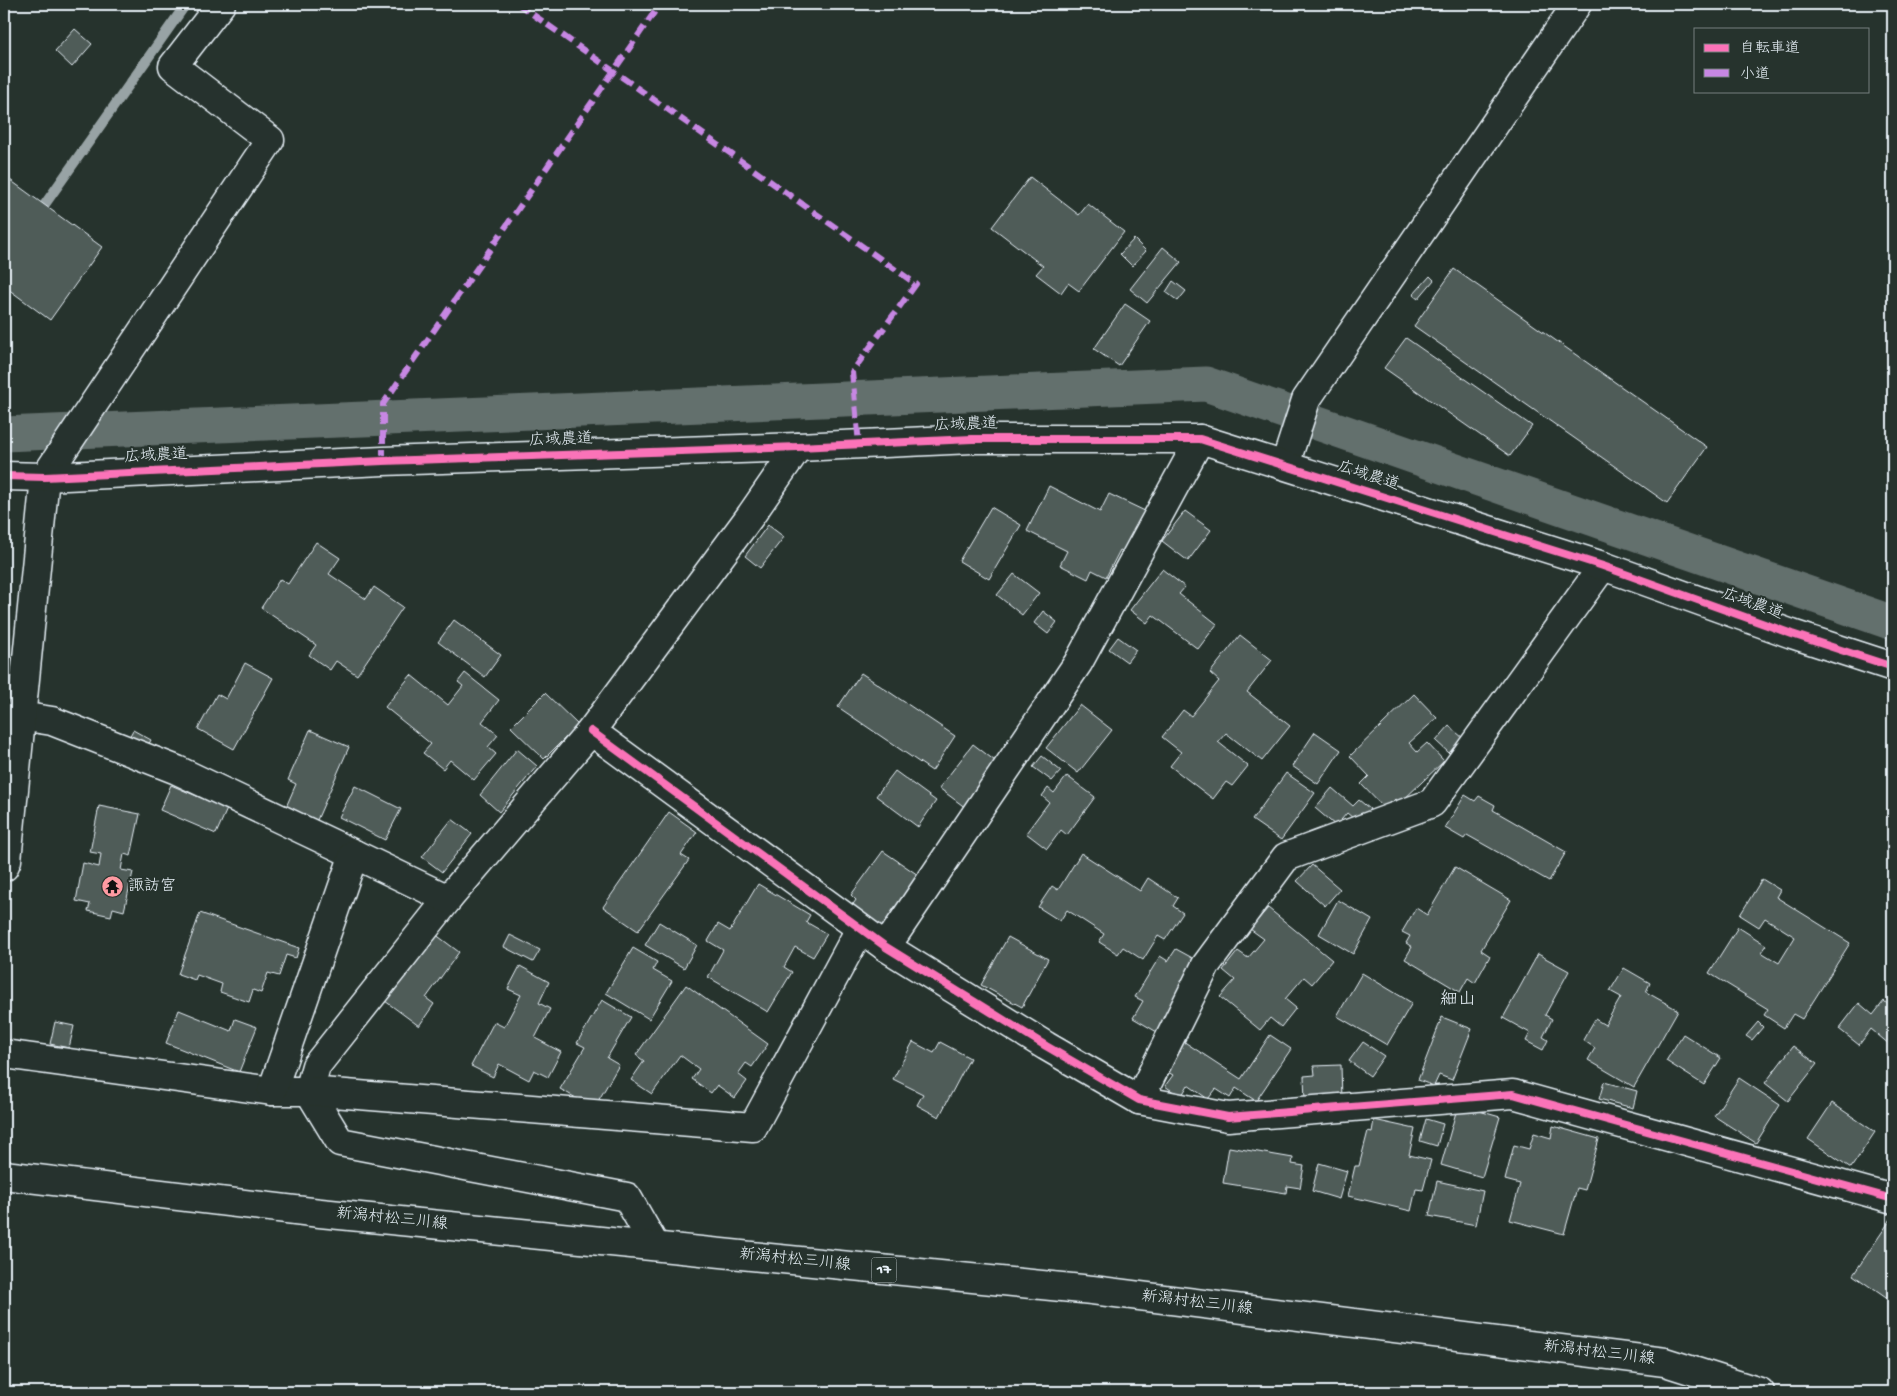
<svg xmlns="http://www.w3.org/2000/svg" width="1897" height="1396" font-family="'Gochi Hand','Klee One',sans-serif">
	<rect width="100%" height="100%" fill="#26332d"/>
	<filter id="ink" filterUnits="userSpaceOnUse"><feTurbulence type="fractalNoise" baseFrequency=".02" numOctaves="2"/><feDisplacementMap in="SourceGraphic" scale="10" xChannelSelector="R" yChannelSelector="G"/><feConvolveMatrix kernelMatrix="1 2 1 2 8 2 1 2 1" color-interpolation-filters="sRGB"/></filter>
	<g filter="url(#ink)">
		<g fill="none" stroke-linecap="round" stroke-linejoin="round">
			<!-- stream -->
			<path stroke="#98a3a5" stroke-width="10" d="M 38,214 L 186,4"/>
			<!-- canal -->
			<path stroke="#636f6d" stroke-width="35" d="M 4,434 L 1206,384 L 1893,623"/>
		</g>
		<!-- building -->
		<g fill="#505c59" stroke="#e8f1f8">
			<path d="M 75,29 L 92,44 L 72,67 L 55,51 Z"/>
			<path d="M 6,177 L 102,247 L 50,320 L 4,286 L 4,180 Z"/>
			<path d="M 1030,177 L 1079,215 L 1088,204 L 1124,232 L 1079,291 L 1068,283 L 1061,293 L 1036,274 L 1043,266 L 992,227 Z"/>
			<path d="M 1134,239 L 1146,251 L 1132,266 L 1120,254 Z"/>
			<path d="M 1163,247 L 1181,262 L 1147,303 L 1130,289 Z"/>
			<path d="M 1454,269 L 1707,447 L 1667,503 L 1414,326 Z"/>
			<path d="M 1430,276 L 1434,280 L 1418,299 L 1413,295 Z"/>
			<path d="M 1173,281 L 1186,291 L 1178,301 L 1166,292 Z"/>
			<path d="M 1125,304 L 1150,321 L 1119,366 L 1094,349 Z"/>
			<path d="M 1406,338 L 1532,426 L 1510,456 L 1384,368 Z"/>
			<path d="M 1049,486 L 1100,512 L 1109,494 L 1147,512 L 1127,553 L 1120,550 L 1106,577 L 1092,570 L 1088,579 L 1060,565 L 1067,551 L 1027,531 Z"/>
			<path d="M 991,507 L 1021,525 L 989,579 L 959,561 Z"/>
			<path d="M 1185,511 L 1211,530 L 1188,561 L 1162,541 Z"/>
			<path d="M 768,525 L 784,537 L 760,568 L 745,556 Z"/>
			<path d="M 316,542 L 340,558 L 329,574 L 366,599 L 374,587 L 403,607 L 357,675 L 336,661 L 330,670 L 309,655 L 316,645 L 261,608 L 280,579 L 288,584 Z"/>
			<path d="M 1162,569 L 1185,587 L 1179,594 L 1217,624 L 1198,649 L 1153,615 L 1147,623 L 1130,610 Z"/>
			<path d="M 1014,574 L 1039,593 L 1022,615 L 997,595 Z"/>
			<path d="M 1043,611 L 1057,622 L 1048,634 L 1034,623 Z"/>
			<path d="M 454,620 L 501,655 L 485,677 L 438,642 Z"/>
			<path d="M 1240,635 L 1272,660 L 1247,692 L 1290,726 L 1262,761 L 1226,733 L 1218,742 L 1248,766 L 1232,786 L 1226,782 L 1213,799 L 1170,766 L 1181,752 L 1162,737 L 1183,710 L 1191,716 L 1219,681 L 1210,673 Z"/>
			<path d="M 1118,637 L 1136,650 L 1127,662 L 1109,649 Z"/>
			<path d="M 245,663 L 273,678 L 234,749 L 198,729 L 217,694 L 226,699 Z"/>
			<path d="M 465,673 L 499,700 L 482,722 L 498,735 L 488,747 L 496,754 L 474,780 L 450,760 L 443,769 L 423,753 L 431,744 L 385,707 L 411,675 L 448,705 L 463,686 L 458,682 Z"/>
			<path d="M 861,673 L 955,736 L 932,771 L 838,707 Z"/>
			<path d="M 545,693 L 578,725 L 544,759 L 511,727 Z"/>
			<path d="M 1414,694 L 1437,718 L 1409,743 L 1417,752 L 1427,743 L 1444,761 L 1400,803 L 1395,799 L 1385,809 L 1361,784 L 1369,776 L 1350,756 Z"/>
			<path d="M 1080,705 L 1112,730 L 1078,773 L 1046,748 Z"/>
			<path d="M 1449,726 L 1463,738 L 1449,753 L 1436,741 Z"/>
			<path d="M 133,730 L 151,740 L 145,751 L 127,741 Z"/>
			<path d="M 310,730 L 349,747 L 317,820 L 286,807 L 296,784 L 288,780 Z"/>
			<path d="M 1315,732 L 1341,750 L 1318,784 L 1292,766 Z"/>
			<path d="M 973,744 L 999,764 L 966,808 L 939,788 Z"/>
			<path d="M 517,749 L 537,766 L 499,812 L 480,795 Z"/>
			<path d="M 1042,756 L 1061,771 L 1052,781 L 1033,767 Z"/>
			<path d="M 895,771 L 936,801 L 918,827 L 876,796 Z"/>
			<path d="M 1286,773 L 1315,793 L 1281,840 L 1252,820 Z"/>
			<path d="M 1067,776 L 1095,797 L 1067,835 L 1061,830 L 1047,849 L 1026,833 L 1049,802 L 1042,796 L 1048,788 L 1054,793 Z"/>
			<path d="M 171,785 L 227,809 L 216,834 L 160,810 Z"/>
			<path d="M 355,786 L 401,809 L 385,840 L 339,817 Z"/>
			<path d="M 1332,788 L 1353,806 L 1359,800 L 1370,809 L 1359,823 L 1347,813 L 1336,826 L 1315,808 Z"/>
			<path d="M 1465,795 L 1475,801 L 1479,796 L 1495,805 L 1493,810 L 1566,852 L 1549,881 L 1467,835 L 1464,839 L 1445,828 Z"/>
			<path d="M 99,806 L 140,814 L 131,856 L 124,854 L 121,870 L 133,872 L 124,911 L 113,908 L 111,916 L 88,911 L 90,904 L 76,901 L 83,863 L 99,867 L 101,854 L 90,852 Z"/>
			<path d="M 669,812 L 697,832 L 681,855 L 689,860 L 638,931 L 603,907 Z"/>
			<path d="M 452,819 L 472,834 L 442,872 L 422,857 Z"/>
			<path d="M 883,851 L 921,877 L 881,933 L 849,910 L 856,900 L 851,895 Z"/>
			<path d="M 1081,853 L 1140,891 L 1148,878 L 1178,898 L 1173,906 L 1183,913 L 1165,940 L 1158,936 L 1143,960 L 1123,947 L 1118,954 L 1099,942 L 1104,934 L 1067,910 L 1060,921 L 1038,907 L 1052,886 L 1058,890 Z"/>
			<path d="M 1312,865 L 1340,889 L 1325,906 L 1297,881 Z"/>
			<path d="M 1455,867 L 1511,900 L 1481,950 L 1490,956 L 1475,983 L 1468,978 L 1460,992 L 1405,959 L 1412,947 L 1406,943 L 1410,936 L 1402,932 L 1416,908 L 1427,915 Z"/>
			<path d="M 1762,879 L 1780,890 L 1776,897 L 1850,943 L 1802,1019 L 1793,1014 L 1784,1028 L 1764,1015 L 1768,1009 L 1709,973 L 1738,927 L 1766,945 L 1761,952 L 1779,963 L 1795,937 L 1765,918 L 1759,927 L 1740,915 Z"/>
			<path d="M 758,884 L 810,915 L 806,922 L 827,934 L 813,957 L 795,947 L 784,967 L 792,972 L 768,1012 L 708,977 L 723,950 L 708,941 L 718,924 L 730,931 Z"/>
			<path d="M 1338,900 L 1372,920 L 1353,954 L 1319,934 Z"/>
			<path d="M 1268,908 L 1332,960 L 1312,984 L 1304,977 L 1285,999 L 1296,1008 L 1281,1027 L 1270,1018 L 1260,1030 L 1220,997 L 1235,980 L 1223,970 L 1238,951 L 1248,958 L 1264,939 L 1250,929 Z"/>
			<path d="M 200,913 L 299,948 L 296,958 L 286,955 L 279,976 L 268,973 L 261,993 L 253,990 L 249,1002 L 220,992 L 222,984 L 197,975 L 195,980 L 178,974 Z"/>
			<path d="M 659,922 L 697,945 L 684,968 L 645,945 Z"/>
			<path d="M 435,934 L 459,952 L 426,998 L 434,1004 L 419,1026 L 385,1001 Z"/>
			<path d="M 510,935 L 540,950 L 533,962 L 504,947 Z"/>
			<path d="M 1008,937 L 1048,959 L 1022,1007 L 981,985 Z"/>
			<path d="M 633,948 L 657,962 L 653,970 L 672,981 L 649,1019 L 606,993 Z"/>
			<path d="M 1176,949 L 1198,961 L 1157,1032 L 1133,1018 L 1143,1001 L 1135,997 L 1160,956 L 1168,961 Z"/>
			<path d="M 1538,954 L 1569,971 L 1545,1015 L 1552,1019 L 1543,1037 L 1548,1040 L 1543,1050 L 1526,1041 L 1530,1033 L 1503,1018 Z"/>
			<path d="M 520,966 L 549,982 L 539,1003 L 550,1009 L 535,1038 L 561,1052 L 548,1077 L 534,1070 L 529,1080 L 499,1064 L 493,1077 L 471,1066 L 494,1022 L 504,1027 L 521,995 L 508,989 Z"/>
			<path d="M 1624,968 L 1650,983 L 1646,992 L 1678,1010 L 1634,1087 L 1588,1060 L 1595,1048 L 1583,1040 L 1595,1019 L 1605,1025 L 1621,997 L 1610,991 Z"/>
			<path d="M 1362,973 L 1412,1003 L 1387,1045 L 1337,1016 Z"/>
			<path d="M 686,985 L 768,1044 L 752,1067 L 746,1063 L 738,1074 L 747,1081 L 735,1098 L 717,1085 L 711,1093 L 692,1079 L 699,1069 L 680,1055 L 652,1094 L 631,1080 L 644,1061 L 636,1055 Z"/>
			<path d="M 602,1000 L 631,1017 L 607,1058 L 619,1065 L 594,1108 L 560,1089 L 585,1047 L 577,1043 Z"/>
			<path d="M 1884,1001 L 1890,1006 L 1893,1002 L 1893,1041 L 1890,1045 L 1871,1029 L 1859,1045 L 1839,1029 L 1859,1003 L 1873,1015 Z"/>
			<path d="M 179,1010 L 231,1031 L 235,1019 L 257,1027 L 239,1072 L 166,1043 Z"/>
			<path d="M 1442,1017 L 1472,1029 L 1452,1080 L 1439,1075 L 1434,1086 L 1418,1080 Z"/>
			<path d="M 55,1022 L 74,1026 L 69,1048 L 50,1044 Z"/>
			<path d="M 1758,1022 L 1763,1027 L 1752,1040 L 1746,1036 Z"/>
			<path d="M 1683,1034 L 1721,1058 L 1704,1085 L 1666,1061 Z"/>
			<path d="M 1270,1035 L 1291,1049 L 1256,1101 L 1236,1088 L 1230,1098 L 1216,1089 L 1208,1099 L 1188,1085 L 1181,1097 L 1165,1086 L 1173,1075 L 1164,1070 L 1183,1041 L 1241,1079 Z"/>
			<path d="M 913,1042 L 934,1053 L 940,1042 L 970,1058 L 939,1117 L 917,1105 L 923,1094 L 893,1079 Z"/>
			<path d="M 1363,1042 L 1384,1056 L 1370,1076 L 1349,1061 Z"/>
			<path d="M 1793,1046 L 1817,1064 L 1788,1101 L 1765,1083 Z"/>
			<path d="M 1341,1065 L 1342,1100 L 1305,1101 L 1304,1076 L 1315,1075 L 1314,1066 Z"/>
			<path d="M 1739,1078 L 1780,1105 L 1756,1143 L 1714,1116 Z"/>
			<path d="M 1604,1082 L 1637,1091 L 1633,1108 L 1599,1099 Z"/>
			<path d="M 1832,1103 L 1875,1132 L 1851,1168 L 1808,1139 Z"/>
			<path d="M 1458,1105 L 1500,1117 L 1482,1177 L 1441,1165 Z"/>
			<path d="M 1426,1119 L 1443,1124 L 1437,1146 L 1420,1141 Z"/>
			<path d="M 1374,1120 L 1415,1129 L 1409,1155 L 1431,1160 L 1423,1190 L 1416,1189 L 1411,1211 L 1348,1196 L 1355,1166 L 1359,1166 L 1368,1131 L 1372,1132 Z"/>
			<path d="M 1553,1126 L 1599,1139 L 1585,1190 L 1577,1188 L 1564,1234 L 1510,1220 L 1520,1184 L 1505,1180 L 1514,1145 L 1529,1149 L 1534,1133 L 1551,1138 Z"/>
			<path d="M 1229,1147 L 1293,1158 L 1292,1164 L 1304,1166 L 1300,1188 L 1287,1186 L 1286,1193 L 1223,1183 Z"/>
			<path d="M 1319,1163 L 1347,1171 L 1339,1199 L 1312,1191 Z"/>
			<path d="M 1437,1181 L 1483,1191 L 1476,1225 L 1429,1216 Z"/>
			<path d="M 1893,1216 L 1893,1300 L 1892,1302 L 1853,1275 Z"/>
		</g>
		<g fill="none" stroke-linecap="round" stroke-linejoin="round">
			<defs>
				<g id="street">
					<path d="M 1285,465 L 1306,400 L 1577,4"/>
					<path d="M 20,716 L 52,721 L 177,770 L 354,854"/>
					<path d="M 591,731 L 886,947 L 1046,1046 L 1139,1100 L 1228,1117 L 1513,1094 L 1893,1199"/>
					<path d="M 4,867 L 7,860 L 45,477 L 270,140 L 173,66 L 221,4"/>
					<path d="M 448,899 L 316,1066 L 309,1091 L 340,1142 L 627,1197 L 655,1246"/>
					<path d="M 886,947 L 1078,663 L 1200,439"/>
					<path d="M 4,1054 L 272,1091 L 309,1091 L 753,1127 L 860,929"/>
					<path d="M 272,1091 L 354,854 L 448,899 L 591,731 L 751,515 L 798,447"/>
					<path d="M 1139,1100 L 1206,965 L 1286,857 L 1432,803 L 1603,566"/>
				</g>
				<path id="secondary" d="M 4,476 L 45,477 L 383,461 L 798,447 L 972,439 L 1200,439 L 1603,566 L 1792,634 L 1893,667"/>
				<path id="primary" d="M 4,1175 L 320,1213 L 1092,1290 L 1665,1362 L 1760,1392"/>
			</defs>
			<!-- street casing -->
			<use href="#street" stroke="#e8f1f8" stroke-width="31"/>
			<!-- secondary casing -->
			<use href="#secondary" stroke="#e8f1f8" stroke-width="31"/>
			<!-- primary casing -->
			<use href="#primary" stroke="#e8f1f8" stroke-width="31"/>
			<!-- street -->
			<use href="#street" stroke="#26332d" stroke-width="28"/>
			<!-- secondary -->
			<use href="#secondary" stroke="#26332d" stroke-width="28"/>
			<!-- primary -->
			<use href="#primary" stroke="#26332d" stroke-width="28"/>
			<!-- quiet -->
			<g stroke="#c787e3" stroke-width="6" stroke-dasharray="12 6" stroke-linecap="butt">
				<path d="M 518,4 L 916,284 L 852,372 L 859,444"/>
				<path d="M 383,461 L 383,404 L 660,4"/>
				<path d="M 4,859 L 7,860"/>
			</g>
			<defs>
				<g id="cycleway">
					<path d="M 4,476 L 45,477 L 383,461 L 798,447 L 972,439 L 1200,439 L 1603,566 L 1792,634 L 1893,667"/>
					<path d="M 591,731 L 886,947 L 1046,1046 L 1139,1100 L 1228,1117 L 1513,1094 L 1893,1199"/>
				</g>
			</defs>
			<!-- cycleway casing -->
			<use href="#cycleway" stroke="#26332d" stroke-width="11"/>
			<!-- cycleway -->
			<use href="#cycleway" stroke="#fb73b8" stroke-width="8"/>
		</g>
	</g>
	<!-- icons -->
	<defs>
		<symbol id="temple-disc" viewBox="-11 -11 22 22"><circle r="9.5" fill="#ff9aa2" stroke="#26332d"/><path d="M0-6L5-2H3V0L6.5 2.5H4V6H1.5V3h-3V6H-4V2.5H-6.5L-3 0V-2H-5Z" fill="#111"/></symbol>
	</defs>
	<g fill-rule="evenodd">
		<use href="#temple-disc" x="100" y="874" width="25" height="25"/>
	</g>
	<g text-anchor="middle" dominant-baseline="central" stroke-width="4" stroke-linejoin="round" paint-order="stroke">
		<!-- shield labels -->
		<rect fill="#26332d" stroke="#aeb8bb" stroke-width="1" x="871.5" y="1257.5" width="25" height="25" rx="4"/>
		<g font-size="15" font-weight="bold" fill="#e8f1f8">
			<text x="884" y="1270">17</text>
		</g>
		<!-- street labels -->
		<g font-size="16" fill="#e8f1f8" stroke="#26332d">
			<text transform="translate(966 426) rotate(-2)">広域農道</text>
			<text transform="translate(561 441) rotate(-2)">広域農道</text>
			<text transform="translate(156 457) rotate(-3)">広域農道</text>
			<text transform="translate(1368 477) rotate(18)">広域農道</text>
			<text transform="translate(1752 605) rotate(20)">広域農道</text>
			<text transform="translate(392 1220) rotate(6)">新潟村松三川線</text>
			<text transform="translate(795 1261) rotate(6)">新潟村松三川線</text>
			<text transform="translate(1197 1304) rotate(7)">新潟村松三川線</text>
			<text transform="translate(1599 1354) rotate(7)">新潟村松三川線</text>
		</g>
		<!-- poi labels -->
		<g font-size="16" fill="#e8f1f8" stroke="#26332d" text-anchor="start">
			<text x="128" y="887">諏訪宮</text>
		</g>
		<!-- neighbourhood labels -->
		<g font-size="18" fill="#e8f1f8" stroke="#26332d">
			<text x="1458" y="1000">細山</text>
		</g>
	</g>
	<!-- margin -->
	<rect width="1897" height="1396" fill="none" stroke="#26332d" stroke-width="20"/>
	<rect x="10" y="10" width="1877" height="1376" fill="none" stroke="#e8f1f8" stroke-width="2" filter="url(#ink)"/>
	<!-- legend -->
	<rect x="1694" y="28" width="175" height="65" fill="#26332d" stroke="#747f7e"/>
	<rect x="1704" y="44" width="25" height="8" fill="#fb73b8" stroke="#747f7e"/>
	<text x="1740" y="52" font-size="15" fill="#e8f1f8">自転車道</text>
	<rect x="1704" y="69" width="25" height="8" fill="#c787e3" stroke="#747f7e"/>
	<text x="1740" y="78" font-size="15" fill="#e8f1f8">小道</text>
</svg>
